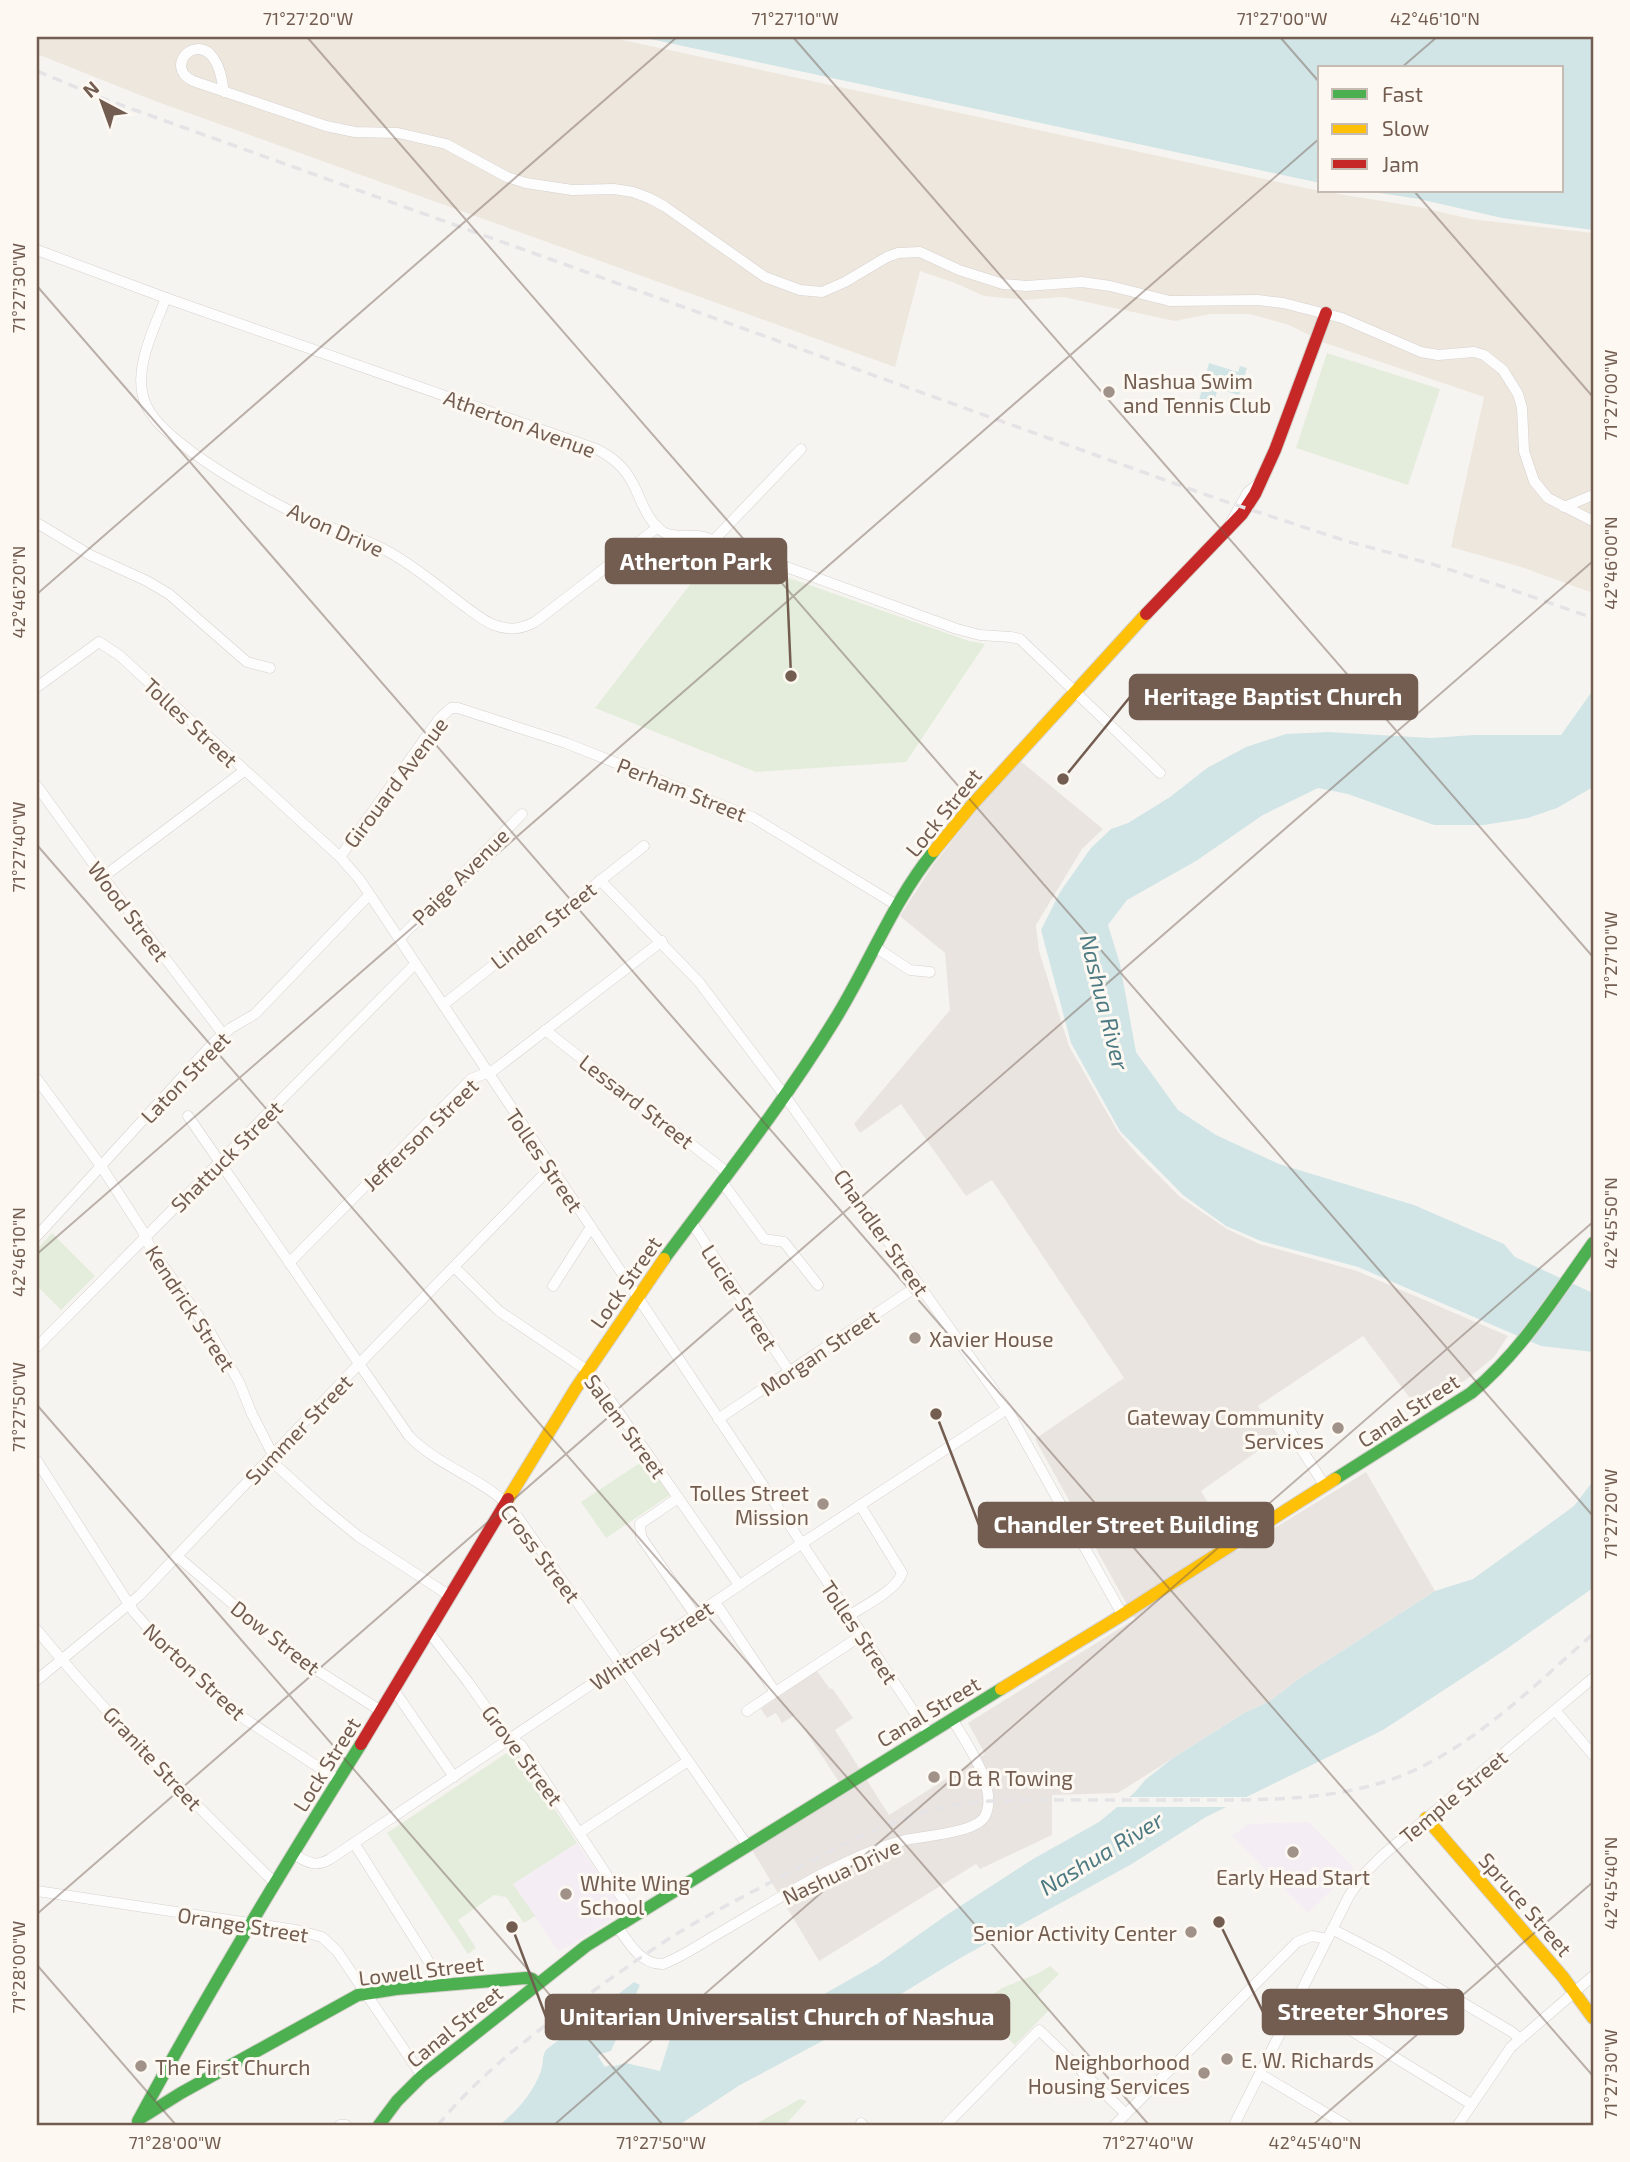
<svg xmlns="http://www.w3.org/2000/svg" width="1630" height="2162" font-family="'Exo 2',sans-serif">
	<rect width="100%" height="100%" fill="#f6f4f0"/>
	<!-- residential -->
	<path fill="#eee7de" d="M 37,37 L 609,37 L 1320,191 L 1419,207 L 1471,219 L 1593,233 L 1593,593 L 1521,567 L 1451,547 L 1484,397 L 1325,343 L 1289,325 L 1250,314 L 1210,314 L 1175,321 L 1063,297 L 1025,300 L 984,296 L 955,283 L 920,271 L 895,367 L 155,101 L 37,54 Z"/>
	<!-- industrial -->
	<path fill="#e9e4e0" d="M 1018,759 L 1103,829 L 1082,849 L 1036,925 L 1039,951 L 1069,1046 L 1118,1132 L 1137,1154 L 1180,1197 L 1227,1229 L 1259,1244 L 1357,1271 L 1508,1336 L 1494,1357 L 1467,1379 L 1419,1410 L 1363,1336 L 1258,1406 L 1279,1436 L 1201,1491 L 1237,1551 L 1366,1472 L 1435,1591 L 1300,1678 L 1270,1701 L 1244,1713 L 1118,1793 L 1052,1795 L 1052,1835 L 980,1869 L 976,1864 L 819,1961 L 752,1850 L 845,1791 L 795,1715 L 782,1723 L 776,1713 L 767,1718 L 761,1709 L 817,1671 L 830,1689 L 832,1688 L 853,1718 L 835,1730 L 889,1815 L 985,1754 L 968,1723 L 1135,1619 L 1035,1439 L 1124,1378 L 992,1180 L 966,1196 L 901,1104 L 860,1133 L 854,1124 L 950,1010 L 945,953 L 900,916 L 933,865 Z"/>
	<!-- education -->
	<g fill="#f4edf4">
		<path d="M 1309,1822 L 1354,1868 L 1308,1913 L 1232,1836 L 1248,1824 Z"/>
		<path d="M 577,1843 L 624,1911 L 571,1945 L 558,1951 L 513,1884 Z"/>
	</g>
	<!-- green -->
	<g fill="#e4eddc">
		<path d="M 1327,353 L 1440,389 L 1408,485 L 1296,448 Z"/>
		<path d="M 715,552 L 969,641 L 985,644 L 906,762 L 756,772 L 595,708 Z"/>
		<path d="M 52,1233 L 95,1276 L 61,1310 L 37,1286 L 37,1249 Z"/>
		<path d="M 646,1459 L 670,1495 L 606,1538 L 581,1502 Z"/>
		<path d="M 514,1748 L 577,1843 L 513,1884 L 535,1916 L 524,1923 L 506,1897 L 494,1895 L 458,1920 L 476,1948 L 468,1954 L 387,1833 Z"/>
		<path d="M 1050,1966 L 1059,1974 L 1037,1996 L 1049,2010 L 1015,2045 L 975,2007 L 1002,1988 L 1039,1973 Z"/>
		<path d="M 800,2099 L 807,2101 L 785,2125 L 754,2125 Z"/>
	</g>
	<!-- water -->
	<g fill="#d2e5e6">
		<path d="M 641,37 L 1593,37 L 1593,230 L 1502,218 L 1419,199 L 1366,191 L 1562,191 L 1562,68 L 1320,68 L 1320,183 Z"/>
		<path d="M 1209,363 L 1238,372 L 1240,366 L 1247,368 L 1239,395 L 1218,389 L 1213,404 L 1199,400 Z"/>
		<path d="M 1593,690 L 1593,787 L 1557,808 L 1528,818 L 1484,825 L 1434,825 L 1348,794 L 1318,788 L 1263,815 L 1196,861 L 1127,900 L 1108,925 L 1120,964 L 1136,1052 L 1178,1110 L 1216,1135 L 1279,1164 L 1414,1205 L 1504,1244 L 1515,1257 L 1593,1293 L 1593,1352 L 1541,1346 L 1358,1267 L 1261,1241 L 1226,1226 L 1183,1195 L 1120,1131 L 1071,1043 L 1041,930 L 1060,892 L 1091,848 L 1111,829 L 1128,823 L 1170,797 L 1207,768 L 1246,747 L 1286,734 L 1328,732 L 1431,738 L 1473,735 L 1561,735 Z"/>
		<path d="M 1593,1481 L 1593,1588 L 1505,1650 L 1383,1730 L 1206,1817 L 1130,1865 L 962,1957 L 830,2037 L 740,2085 L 679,2125 L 499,2125 C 517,2112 534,2091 541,2071 C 544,2062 541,2056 547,2049 L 634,1982 L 640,1985 L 611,2051 L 600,2054 L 598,2056 L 605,2067 L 610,2065 L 611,2067 L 626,2063 L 660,2071 L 670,2039 L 678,2029 L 750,2031 L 789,2014 L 877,1964 L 948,1914 L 1033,1859 L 1099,1822 L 1135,1792 L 1145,1780 L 1173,1758 L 1244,1713 L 1270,1701 L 1300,1678 L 1435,1591 L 1473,1579 L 1574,1506 Z"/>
	</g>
	<!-- pier -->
	<path fill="#f6f4f0" d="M 1124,1797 L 1255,1797 L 1234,1807 L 1112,1807 Z"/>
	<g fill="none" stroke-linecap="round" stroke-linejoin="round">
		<defs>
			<g id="street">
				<path d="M 224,92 C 222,81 221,69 214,59 C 197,32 163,66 193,81 L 326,126 L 355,132 L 398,133 L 446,144 L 507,177 L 526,183 L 572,190 L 614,189 L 633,192 L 649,198 L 664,206 L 765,277 L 800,290 L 822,292 L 845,282 L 887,257 L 898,253 L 920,252 L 959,270 L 1003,284 L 1026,286 L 1082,282 L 1110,286 L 1170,301 L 1258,300 L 1283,303 L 1342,318 L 1421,352 L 1438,355 L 1474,352 L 1484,355 L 1503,370 L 1518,394 L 1522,408 L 1524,451 L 1534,481 L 1548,498 L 1593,521"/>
				<path d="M 37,250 L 166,298 L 596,449 C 611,456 624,467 632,482 C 641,498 647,523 665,533 C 677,538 692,534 704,537 L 957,629 L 980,635 L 1011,637 L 1020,639 L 1160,773"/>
				<path d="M 166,298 C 154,329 131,372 146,405 C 163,444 270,503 310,520 C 337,530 364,538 389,552 C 416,567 439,587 463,605 C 473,612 483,621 494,625 C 510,631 521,629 535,622 L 658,527"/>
				<path d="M 1564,507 L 1593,495"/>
				<path d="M 1231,522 L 1248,492 L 1259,483"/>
				<path d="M 37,523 L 90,555 L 147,581 L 169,594 L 247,662 L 270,668"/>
				<path d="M 713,541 L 801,449"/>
				<path d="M 37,687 L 99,642 L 119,655 L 340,857 L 360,880 L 928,1733"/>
				<path d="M 37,786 L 103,877 L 223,1034"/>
				<path d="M 340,857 L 439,719 L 451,708 L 458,708 L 566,743 L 754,818 L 898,906"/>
				<path d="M 103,877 L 244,771"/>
				<path d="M 600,880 L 699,982 L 785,1096 L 1007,1409 L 1122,1614"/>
				<path d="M 399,939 L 522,814"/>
				<path d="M 875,947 L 910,970 L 930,972"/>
				<path d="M 443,1005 L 644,846"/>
				<path d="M 545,1030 L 728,1173"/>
				<path d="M 37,1079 L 101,1166 L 142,1230 L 150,1247 L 211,1334 L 239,1382 L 252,1414 L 273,1455"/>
				<path d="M 188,1116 L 409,1436 C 439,1467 483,1478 512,1509 L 747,1845"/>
				<path d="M 722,1182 L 764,1239 L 784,1242 L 818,1285"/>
				<path d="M 692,1223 L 789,1371"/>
				<path d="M 37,1236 L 215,1041 L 231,1028 L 255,1014 L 369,895"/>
				<path d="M 289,1263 L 471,1079 L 494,1070 L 662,941"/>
				<path d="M 454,1267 L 499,1311 L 588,1371 L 594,1377 L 739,1585"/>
				<path d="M 553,1286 L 591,1227"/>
				<path d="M 37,1347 L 415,964"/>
				<path d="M 718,1419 L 919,1285"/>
				<path d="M 1288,1428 L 1325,1486"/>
				<path d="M 269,1459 L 320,1505 L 358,1536 L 450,1596"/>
				<path d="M 37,1461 L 134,1612 L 163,1645 L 245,1719 L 338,1780"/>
				<path d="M 678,1498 L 640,1524 L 641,1537 L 695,1615"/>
				<path d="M 177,1556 L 290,1653 L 381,1711"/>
				<path d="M 715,1602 L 775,1692"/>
				<path d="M 850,1615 C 864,1606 898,1589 902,1573 L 860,1505"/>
				<path d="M 37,1630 C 110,1719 192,1801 274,1882"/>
				<path d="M 429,1632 L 468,1682 L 504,1733 L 521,1745 L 634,1916"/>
				<path d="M 37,1680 L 140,1595 L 359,1364 L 550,1168"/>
				<path d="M 394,1690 L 454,1777"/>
				<path d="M 1555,1710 L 1593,1755"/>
				<path d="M 747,1711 L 862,1635"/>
				<path d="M 579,1833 L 688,1761"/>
				<path d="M 354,1843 L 426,1957 L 433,1970 L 438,1985"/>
				<path d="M 293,1854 C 307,1862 315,1868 330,1859 L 801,1544 L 1007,1409"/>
				<path d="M 37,1891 L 296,1930 L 322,1937 L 337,1951 L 422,2076"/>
				<path d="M 617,1926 C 628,1942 641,1965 663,1964 C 681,1957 698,1946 714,1936 C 770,1904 843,1856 905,1840 C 923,1836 976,1833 985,1816 C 999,1789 966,1742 952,1719"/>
				<path d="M 1332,1929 L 1384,1956 L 1512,2032 L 1519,2038"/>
				<path d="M 1298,1998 L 1471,2104"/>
				<path d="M 1260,2074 L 1346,2125"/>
				<path d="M 861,2123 L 863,2125"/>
				<path d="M 340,2125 L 346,2125"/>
				<path d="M 946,2125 L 1039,2030 L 1126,2114"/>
				<path d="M 1115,2125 L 1297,1942 L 1312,1936 L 1327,1939"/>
				<path d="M 1234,2125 L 1349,1896 L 1364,1874 L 1383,1855 L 1593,1678"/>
				<path d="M 1458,2125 L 1511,2047 L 1593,1976"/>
			</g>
			<g id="fast">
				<path d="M 664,1259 C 722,1181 783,1104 834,1021 C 868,967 893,901 934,851"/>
				<path d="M 1335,1479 L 1471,1393 C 1522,1351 1555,1296 1593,1243"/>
				<path d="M 141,2118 L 181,2093 L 358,1995 L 396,1989 L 526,1978 L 532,1979 L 537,1983"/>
				<path d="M 138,2121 C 208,1992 283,1868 361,1744"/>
				<path d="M 379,2125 L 397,2101 L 422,2076 L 586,1946 L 1001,1689"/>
			</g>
			<g id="slow">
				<path d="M 934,851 L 971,806 L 1146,614"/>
				<path d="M 508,1499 L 576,1388 L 664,1259"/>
				<path d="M 1001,1689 L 1114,1620 L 1335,1479"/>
				<path d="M 1426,1818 L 1563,1977 L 1593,2018"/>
			</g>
			<g id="jam">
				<path d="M 1146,614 L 1242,514 L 1255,494 L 1275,450 L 1326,313"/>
				<path d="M 361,1744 L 508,1499"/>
			</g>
		</defs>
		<!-- street casing -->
		<use href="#street" stroke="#d6d1cd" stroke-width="11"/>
		<!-- fast casing -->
		<use href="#fast" stroke="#d4d0ca" stroke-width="14"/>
		<!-- slow casing -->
		<use href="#slow" stroke="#d4d0ca" stroke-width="14"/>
		<!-- jam casing -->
		<use href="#jam" stroke="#d4d0ca" stroke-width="14"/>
		<!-- street -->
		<use href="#street" stroke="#fefdfd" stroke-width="10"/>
		<!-- fast -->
		<use href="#fast" stroke="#4caf50" stroke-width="12"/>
		<!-- slow -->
		<use href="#slow" stroke="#ffc107" stroke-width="12"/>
		<!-- jam -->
		<use href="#jam" stroke="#c62828" stroke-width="12"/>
		<!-- rail -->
		<g stroke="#e5e3e6" stroke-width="3.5" stroke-dasharray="10 7" stroke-linecap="butt">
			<path d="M 37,71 L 107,100 L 1218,499 L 1346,541 L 1432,564 L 1507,588 L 1593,618"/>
			<path d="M 438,2125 C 480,2074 532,2034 586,1996 C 616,1975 646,1953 678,1933 C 711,1913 746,1895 781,1877 C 839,1846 897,1814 962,1804 C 995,1799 1028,1800 1061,1800 C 1106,1800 1152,1800 1198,1800 C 1272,1800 1349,1801 1417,1769 C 1484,1737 1538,1682 1593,1634"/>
		</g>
	</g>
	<!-- ticks -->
	<path fill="none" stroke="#735d51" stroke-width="2" stroke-opacity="0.45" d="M 307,37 L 1593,1516M 793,37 L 1593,957M 1280,37 L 1320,83M 1401,68 L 1437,37M 1414,191 L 1593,397M 37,286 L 1593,2076M 37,594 L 677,37M 37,845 L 1149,2125M 37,1254 L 1320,138M 37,1405 L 663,2125M 37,1914 L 1593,561M 37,1965 L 176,2125M 554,2125 L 1593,1222M 1313,2125 L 1593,1882"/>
	<!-- markers -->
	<g fill="#a19289" stroke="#fdf9f2" stroke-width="2.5">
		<circle cx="1109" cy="392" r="7"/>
		<circle cx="915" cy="1338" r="7"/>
		<circle cx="1338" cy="1428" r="7"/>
		<circle cx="823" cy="1504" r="7"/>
		<circle cx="934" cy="1777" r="7"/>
		<circle cx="1293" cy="1852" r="7"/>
		<circle cx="566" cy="1894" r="7"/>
		<circle cx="1191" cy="1932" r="7"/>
		<circle cx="1227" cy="2059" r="7"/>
		<circle cx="141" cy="2066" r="7"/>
		<circle cx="1204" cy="2073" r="7"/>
	</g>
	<g text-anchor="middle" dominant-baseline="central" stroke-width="6" stroke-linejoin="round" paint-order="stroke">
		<!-- poi labels -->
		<g font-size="21" fill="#735d51" stroke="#fdf9f2" text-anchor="start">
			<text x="1123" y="380">Nashua Swim<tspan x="1123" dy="24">and Tennis Club</tspan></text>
			<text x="929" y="1338">Xavier House</text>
			<text x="1324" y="1416" text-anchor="end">Gateway Community<tspan x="1324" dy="24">Services</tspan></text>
			<text x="809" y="1492" text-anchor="end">Tolles Street<tspan x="809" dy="24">Mission</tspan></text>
			<text x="948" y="1777">D &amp; R Towing</text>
			<text x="1293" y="1876" text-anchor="middle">Early Head Start</text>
			<text x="580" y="1882">White Wing<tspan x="580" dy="24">School</tspan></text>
			<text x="1177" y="1932" text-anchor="end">Senior Activity Center</text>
			<text x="1241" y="2059">E. W. Richards</text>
			<text x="1190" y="2061" text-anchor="end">Neighborhood<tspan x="1190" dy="24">Housing Services</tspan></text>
			<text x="155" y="2066">The First Church</text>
		</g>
		<!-- street labels -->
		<g font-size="21" fill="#735d51" stroke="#fdf9f2">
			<text transform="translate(520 423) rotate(20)">Atherton Avenue</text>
			<text transform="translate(336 529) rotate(24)">Avon Drive</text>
			<text transform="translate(191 722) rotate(43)">Tolles Street</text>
			<text transform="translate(395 782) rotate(-53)">Girouard Avenue</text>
			<text transform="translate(682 789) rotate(22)">Perham Street</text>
			<text transform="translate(943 812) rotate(-51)">Lock Street</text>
			<text transform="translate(460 876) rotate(-45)">Paige Avenue</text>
			<text transform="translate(129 911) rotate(53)">Wood Street</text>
			<text transform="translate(543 925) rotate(-38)">Linden Street</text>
			<text transform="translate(185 1077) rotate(-46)">Laton Street</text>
			<text transform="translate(637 1101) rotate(38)">Lessard Street</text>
			<text transform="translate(420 1134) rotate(-44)">Jefferson Street</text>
			<text transform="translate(226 1156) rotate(-45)">Shattuck Street</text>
			<text transform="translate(545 1160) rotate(56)">Tolles Street</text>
			<text transform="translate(882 1232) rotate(55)">Chandler Street</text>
			<text transform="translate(625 1282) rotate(-55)">Lock Street</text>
			<text transform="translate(740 1297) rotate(57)">Lucier Street</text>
			<text transform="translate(191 1308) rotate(57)">Kendrick Street</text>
			<text transform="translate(819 1352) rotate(-34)">Morgan Street</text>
			<text transform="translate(1408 1410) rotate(-33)">Canal Street</text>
			<text transform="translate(626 1426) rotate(54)">Salem Street</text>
			<text transform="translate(298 1429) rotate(-46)">Summer Street</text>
			<text transform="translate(541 1553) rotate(53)">Cross Street</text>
			<text transform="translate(860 1632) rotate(56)">Tolles Street</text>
			<text transform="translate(276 1637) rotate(38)">Dow Street</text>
			<text transform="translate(651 1645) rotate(-34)">Whitney Street</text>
			<text transform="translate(195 1671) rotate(43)">Norton Street</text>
			<text transform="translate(928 1711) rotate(-31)">Canal Street</text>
			<text transform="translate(523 1755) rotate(53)">Grove Street</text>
			<text transform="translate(153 1758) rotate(47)">Granite Street</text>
			<text transform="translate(326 1764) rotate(-58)">Lock Street</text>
			<text transform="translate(1453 1796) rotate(-40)">Temple Street</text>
			<text transform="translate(841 1871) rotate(-25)">Nashua Drive</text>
			<text transform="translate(1526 1904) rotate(49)">Spruce Street</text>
			<text transform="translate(243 1924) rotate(9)">Orange Street</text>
			<text transform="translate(421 1970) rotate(-7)">Lowell Street</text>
			<text transform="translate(454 2026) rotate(-39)">Canal Street</text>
		</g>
		<!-- water labels -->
		<g font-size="23" font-style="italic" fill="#4d7a83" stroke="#fdf9f2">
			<text transform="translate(1105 1002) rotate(76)">Nashua River</text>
			<text transform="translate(1101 1853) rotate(-31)">Nashua River</text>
		</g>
	</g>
	<!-- callouts -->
	<path fill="none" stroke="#735d51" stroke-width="2.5" d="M791 676L786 561M1063 779L1130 697M936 1414L979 1525M1219 1922L1263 2012M512 1927L546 2017"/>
	<g fill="#735d51" stroke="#fdf9f2" stroke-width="2.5">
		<circle cx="791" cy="676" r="7"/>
		<circle cx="1063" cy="779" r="7"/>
		<circle cx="936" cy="1414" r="7"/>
		<circle cx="1219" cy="1922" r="7"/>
		<circle cx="512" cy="1927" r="7"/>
	</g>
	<g fill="#735d51" stroke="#735d51" stroke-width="2.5">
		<rect x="606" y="539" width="180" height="44" rx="7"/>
		<rect x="1130" y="675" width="287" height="44" rx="7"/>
		<rect x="979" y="1503" width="294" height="44" rx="7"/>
		<rect x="1263" y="1990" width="200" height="44" rx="7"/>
		<rect x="546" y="1995" width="463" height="44" rx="7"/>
	</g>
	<g font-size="23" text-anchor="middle" font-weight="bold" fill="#fff">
		<text x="696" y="570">Atherton Park</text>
		<text x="1273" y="705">Heritage Baptist Church</text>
		<text x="1126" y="1533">Chandler Street Building</text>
		<text x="1363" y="2020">Streeter Shores</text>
		<text x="777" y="2025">Unitarian Universalist Church of Nashua</text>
	</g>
	<!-- border -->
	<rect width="1630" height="2162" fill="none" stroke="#fdf9f2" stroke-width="77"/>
	<!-- legend -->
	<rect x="1318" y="66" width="245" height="126" fill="#fdf9f2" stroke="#c6bbb2" stroke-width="2"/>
	<rect x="1332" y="89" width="35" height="10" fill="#4caf50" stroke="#c6bbb2" stroke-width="2"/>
	<text x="1382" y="102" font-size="21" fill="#735d51">Fast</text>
	<rect x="1332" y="124" width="35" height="10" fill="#ffc107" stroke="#c6bbb2" stroke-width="2"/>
	<text x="1382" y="136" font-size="21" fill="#735d51">Slow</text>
	<rect x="1332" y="159" width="35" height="10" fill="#c62828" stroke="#c6bbb2" stroke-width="2"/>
	<text x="1382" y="172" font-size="21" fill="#735d51">Jam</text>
	<!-- north arrow -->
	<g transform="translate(102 102) rotate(319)" stroke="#fdf9f2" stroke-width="5" paint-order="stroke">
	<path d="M0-5L12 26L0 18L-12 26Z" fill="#735d51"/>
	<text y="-10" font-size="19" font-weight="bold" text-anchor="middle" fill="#735d51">N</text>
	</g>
	<rect x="38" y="38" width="1554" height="2086" fill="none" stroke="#735d51" stroke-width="2.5"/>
	<g font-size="18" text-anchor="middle" fill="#735d51">
		<text x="308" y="25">71°27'20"W</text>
		<text x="795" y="25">71°27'10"W</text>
		<text x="1282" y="25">71°27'00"W</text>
		<text x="1435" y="25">42°46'10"N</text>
		<text transform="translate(19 288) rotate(-90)" y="6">71°27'30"W</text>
		<text transform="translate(1611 395) rotate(-90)" y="6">71°27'00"W</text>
		<text transform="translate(1611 563) rotate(-90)" y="6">42°46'00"N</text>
		<text transform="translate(19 592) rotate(-90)" y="6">42°46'20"N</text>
		<text transform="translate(19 847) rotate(-90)" y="6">71°27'40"W</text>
		<text transform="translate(1611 955) rotate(-90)" y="6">71°27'10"W</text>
		<text transform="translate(1611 1223) rotate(-90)" y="6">42°45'50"N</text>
		<text transform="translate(19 1252) rotate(-90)" y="6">42°46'10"N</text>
		<text transform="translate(19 1407) rotate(-90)" y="6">71°27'50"W</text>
		<text transform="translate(1611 1514) rotate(-90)" y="6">71°27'20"W</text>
		<text transform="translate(1611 1883) rotate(-90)" y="6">42°45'40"N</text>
		<text transform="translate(19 1967) rotate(-90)" y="6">71°28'00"W</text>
		<text transform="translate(1611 2074) rotate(-90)" y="6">71°27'30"W</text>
		<text x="175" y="2149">71°28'00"W</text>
		<text x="661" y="2149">71°27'50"W</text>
		<text x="1148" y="2149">71°27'40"W</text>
		<text x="1315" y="2149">42°45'40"N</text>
	</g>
</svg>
